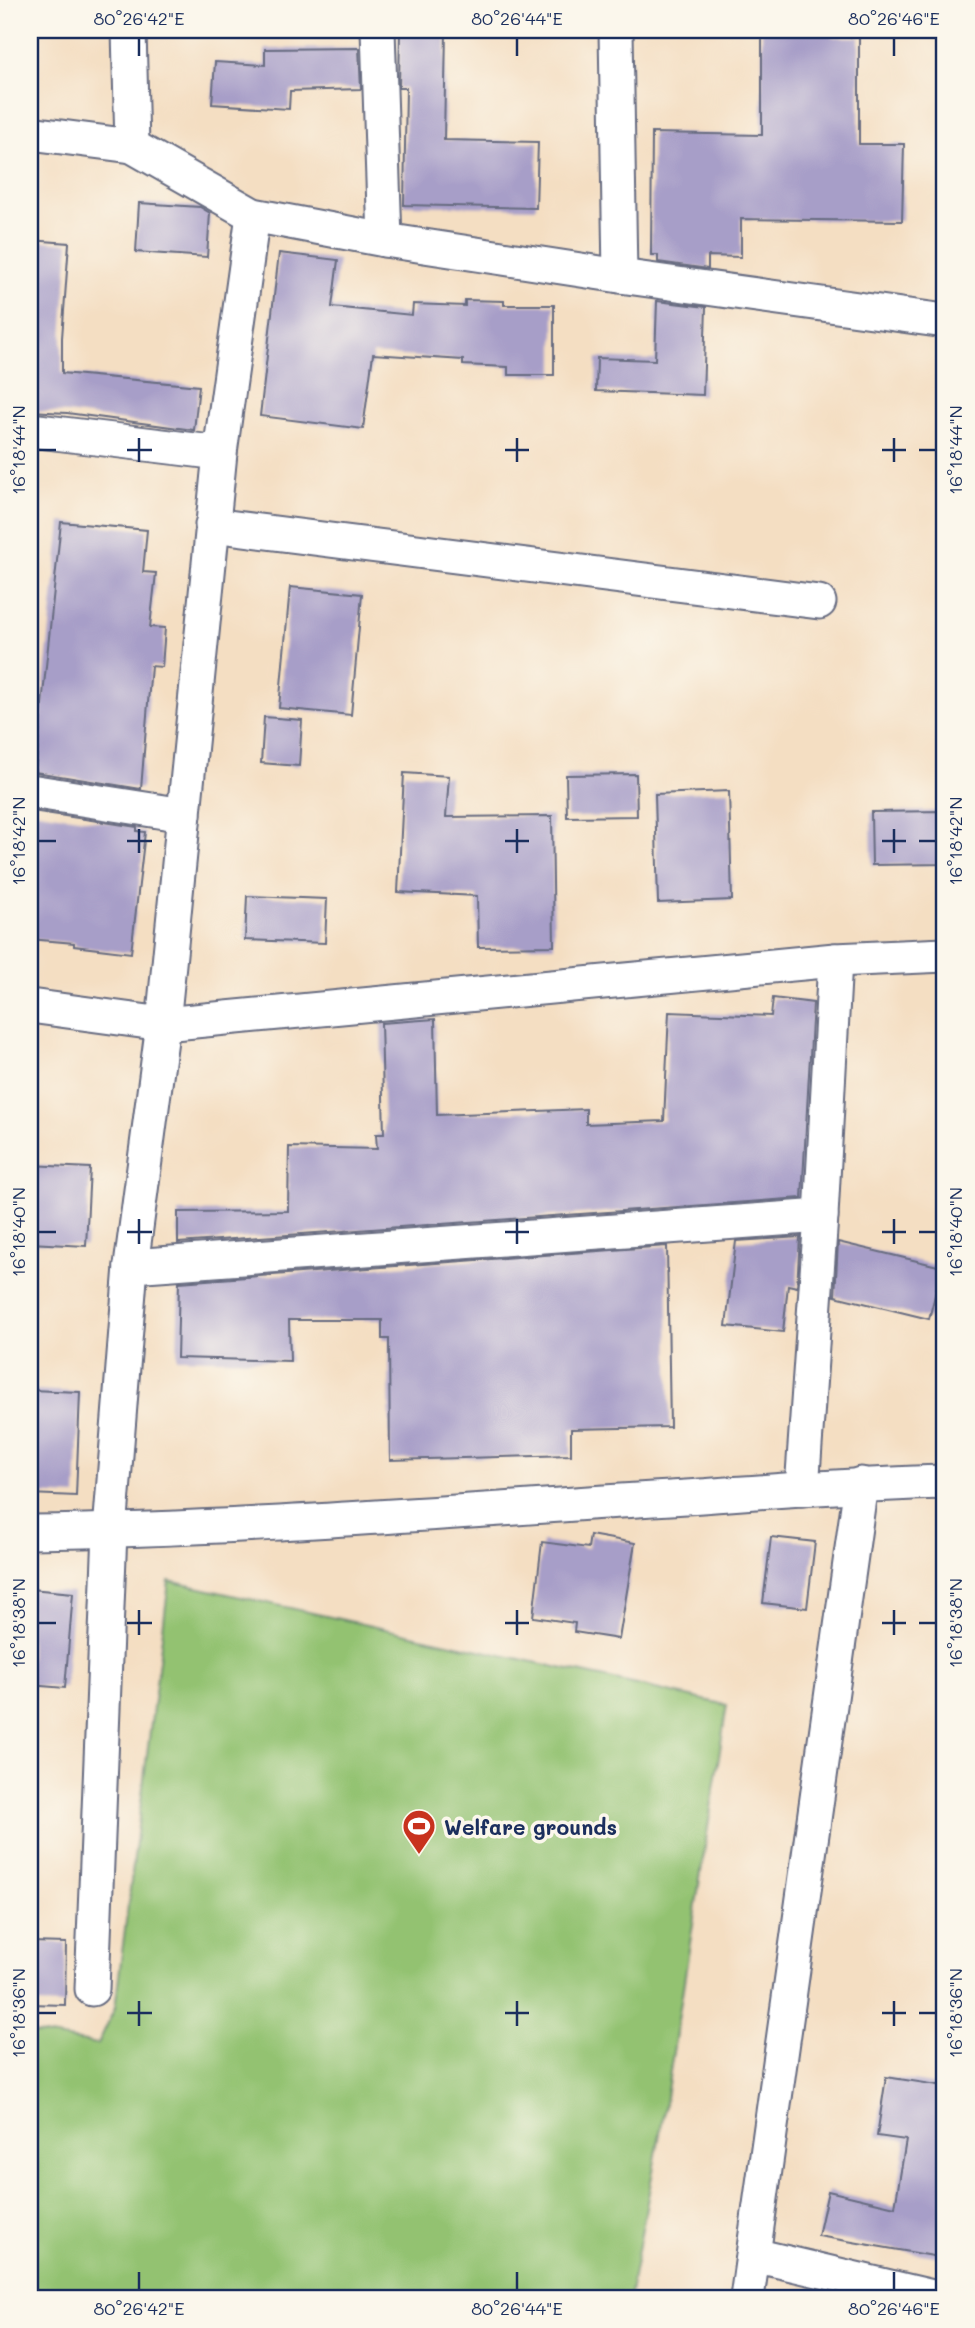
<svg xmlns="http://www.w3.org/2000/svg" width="975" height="2328" font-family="Mali,sans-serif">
	<rect width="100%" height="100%" fill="#fbf7ec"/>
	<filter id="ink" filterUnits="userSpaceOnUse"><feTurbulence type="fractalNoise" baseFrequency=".0143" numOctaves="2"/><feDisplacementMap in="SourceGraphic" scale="14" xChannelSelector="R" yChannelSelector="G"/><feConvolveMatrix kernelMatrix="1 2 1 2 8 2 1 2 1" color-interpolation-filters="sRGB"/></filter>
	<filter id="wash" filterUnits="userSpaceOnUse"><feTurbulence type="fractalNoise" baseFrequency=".00686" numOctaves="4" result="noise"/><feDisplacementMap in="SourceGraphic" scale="28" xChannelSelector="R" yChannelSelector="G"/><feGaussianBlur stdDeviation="1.57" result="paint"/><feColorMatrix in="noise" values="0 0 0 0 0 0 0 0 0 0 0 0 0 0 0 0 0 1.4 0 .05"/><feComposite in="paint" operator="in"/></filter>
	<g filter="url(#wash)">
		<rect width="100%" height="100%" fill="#f4dec2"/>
		<!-- green -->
		<path fill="#93c271" stroke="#577868" stroke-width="2" d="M 169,1581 L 727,1705 L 662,2123 L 629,2298 L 30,2298 L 30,2033 L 98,2044 L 115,2008 Z"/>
		<g id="blocks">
			<!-- building -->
			<g fill="#a79ec8">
				<path d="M 400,30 L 446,30 L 444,140 L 538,142 L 536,208 L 404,205 L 406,88 L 399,88 Z"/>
				<path d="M 762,30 L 831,30 L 831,37 L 859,37 L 859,144 L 904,144 L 902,221 L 741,219 L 741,257 L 708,256 L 708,269 L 658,262 L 658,255 L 651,255 L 652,133 L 762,135 Z"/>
				<path d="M 359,48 L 361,89 L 290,91 L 289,109 L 212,104 L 215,62 L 265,65 L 265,49 Z"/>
				<path d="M 139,203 L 200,207 L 210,213 L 207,257 L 136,252 Z"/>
				<path d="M 30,240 L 69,243 L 62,338 L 62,373 L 199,386 L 194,430 L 67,413 L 30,411 Z"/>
				<path d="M 279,253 L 338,260 L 332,307 L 412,315 L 413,304 L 465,306 L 465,300 L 504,301 L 504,305 L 554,305 L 554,375 L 508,375 L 508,367 L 463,365 L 463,360 L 373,354 L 363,429 L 260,416 Z"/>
				<path d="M 657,301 L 706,307 L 703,395 L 596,391 L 597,358 L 655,360 Z"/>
				<path d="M 61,522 L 147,530 L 143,572 L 156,573 L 150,627 L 165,628 L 162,667 L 151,666 L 141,789 L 35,772 Z"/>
				<path d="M 290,587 L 362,594 L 351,715 L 279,708 Z"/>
				<path d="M 264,717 L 302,720 L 299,766 L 261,763 Z"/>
				<path d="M 404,773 L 449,776 L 446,817 L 552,816 L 554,946 L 478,947 L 477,896 L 398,892 Z"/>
				<path d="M 636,774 L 637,816 L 567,817 L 566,775 Z"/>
				<path d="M 729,791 L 732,900 L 658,903 L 655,794 Z"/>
				<path d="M 32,811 L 137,827 L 137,831 L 145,832 L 131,953 L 74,946 L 74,943 L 30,939 L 30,836 Z"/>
				<path d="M 945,811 L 945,864 L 872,865 L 871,812 Z"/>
				<path d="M 247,896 L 327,899 L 325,943 L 245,940 Z"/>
				<path d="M 773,998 L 813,1003 L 802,1198 L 178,1243 L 178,1212 L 288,1211 L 289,1147 L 377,1149 L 376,1134 L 384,1134 L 381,1023 L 435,1019 L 437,1115 L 586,1109 L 586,1124 L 664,1121 L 669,1012 L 771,1016 Z"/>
				<path d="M 30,1165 L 90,1168 L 86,1246 L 30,1243 Z"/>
				<path d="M 800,1237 L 797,1287 L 788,1285 L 783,1332 L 726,1326 L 736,1241 Z"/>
				<path d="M 838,1242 L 942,1267 L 929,1319 L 835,1296 Z"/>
				<path d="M 667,1246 L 670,1427 L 571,1429 L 571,1455 L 390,1460 L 389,1339 L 382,1339 L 382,1320 L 289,1320 L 290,1361 L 177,1358 L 179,1282 Z"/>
				<path d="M 30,1390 L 80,1392 L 76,1496 L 30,1494 Z"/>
				<path d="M 590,1535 L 635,1543 L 619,1639 L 574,1632 L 575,1623 L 533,1617 L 542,1542 L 588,1548 Z"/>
				<path d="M 771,1537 L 815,1542 L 807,1608 L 763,1603 Z"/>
				<path d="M 30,1589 L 73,1593 L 65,1688 L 30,1685 Z"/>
				<path d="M 30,1942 L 66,1943 L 65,2005 L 30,2004 Z"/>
				<path d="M 886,2077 L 945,2086 L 945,2258 L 818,2236 L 828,2191 L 895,2207 L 906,2140 L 877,2136 Z"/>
			</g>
		</g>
	</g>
	<g filter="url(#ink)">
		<use href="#blocks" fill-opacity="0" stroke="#676c81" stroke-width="2"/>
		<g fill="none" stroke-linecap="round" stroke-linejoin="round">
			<defs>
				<g id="street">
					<path d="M 129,30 L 132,146"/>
					<path d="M 378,30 L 385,240"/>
					<path d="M 616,30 L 620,276"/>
					<path d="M 30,133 L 132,146 L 253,215 L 385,240 L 620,276 L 945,321"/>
					<path d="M 30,430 L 220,453"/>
					<path d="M 212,525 L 819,602"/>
					<path d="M 30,791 L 184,815"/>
					<path d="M 30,1006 L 163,1024 L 835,960 L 945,955"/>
					<path d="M 131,1266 L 821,1216"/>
					<path d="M 802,1489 L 821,1216 L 835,960"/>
					<path d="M 30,1532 C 249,1529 468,1510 686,1497 C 773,1491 859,1484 945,1482"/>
					<path d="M 92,1989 L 110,1531 L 131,1266 L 163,1024 L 220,453 L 253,215"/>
					<path d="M 754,2255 L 937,2298"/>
					<path d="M 747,2298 L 861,1484"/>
				</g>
			</defs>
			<!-- street casing -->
			<use href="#street" stroke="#676c81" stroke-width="37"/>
			<!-- street -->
			<use href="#street" stroke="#fff" stroke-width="33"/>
		</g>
	</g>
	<!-- ticks -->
	<path fill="none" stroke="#1b2f5e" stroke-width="2.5" d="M 139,38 L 139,56M 517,38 L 517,56M 894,38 L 894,56M 139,438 L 139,462M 517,438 L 517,462M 894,438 L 894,462M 38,450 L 56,450M 127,450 L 152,450M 505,450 L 529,450M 882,450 L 906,450M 919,450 L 936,450M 139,829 L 139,853M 517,829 L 517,853M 894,829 L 894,853M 38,841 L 56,841M 127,841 L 152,841M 505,841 L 529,841M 882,841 L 906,841M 919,841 L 936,841M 139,1219 L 139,1244M 517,1219 L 517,1244M 894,1219 L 894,1244M 38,1232 L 56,1232M 127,1232 L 152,1232M 505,1232 L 529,1232M 882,1232 L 906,1232M 919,1232 L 936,1232M 139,1610 L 139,1635M 517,1610 L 517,1635M 894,1610 L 894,1635M 38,1623 L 56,1623M 127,1623 L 152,1623M 505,1623 L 529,1623M 882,1623 L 906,1623M 919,1623 L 936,1623M 139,2001 L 139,2026M 517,2001 L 517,2026M 894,2001 L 894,2026M 38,2013 L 56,2013M 127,2013 L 152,2013M 505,2013 L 529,2013M 882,2013 L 906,2013M 919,2013 L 936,2013M 139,2272 L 139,2290M 517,2272 L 517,2290M 894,2272 L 894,2290"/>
	<!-- icons -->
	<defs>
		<symbol id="stadium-pin" viewBox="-11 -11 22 30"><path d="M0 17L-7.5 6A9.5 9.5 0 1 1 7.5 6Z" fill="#c8321e" stroke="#fbf7ec"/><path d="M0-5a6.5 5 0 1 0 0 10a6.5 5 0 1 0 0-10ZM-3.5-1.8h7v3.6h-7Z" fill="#fff"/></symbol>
	</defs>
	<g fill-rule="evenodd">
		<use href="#stadium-pin" x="400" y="1807" width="38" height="52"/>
	</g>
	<g text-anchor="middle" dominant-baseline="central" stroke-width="7" stroke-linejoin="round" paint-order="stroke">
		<!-- poi labels -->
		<g font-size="21" font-weight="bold" fill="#1b2f5e" stroke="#fbf7ec" text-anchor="start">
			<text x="444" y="1826">Welfare grounds</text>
		</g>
	</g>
	<!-- margin -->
	<rect width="975" height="2328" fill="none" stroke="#fbf7ec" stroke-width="77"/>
	<rect x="38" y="38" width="898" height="2252" fill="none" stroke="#1b2f5e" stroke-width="2.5"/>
	<g font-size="18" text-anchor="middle" fill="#1b2f5e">
		<text x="139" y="25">80°26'42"E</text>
		<text x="517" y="25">80°26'44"E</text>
		<text x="894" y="25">80°26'46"E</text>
		<text transform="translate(19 450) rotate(-90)" y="6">16°18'44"N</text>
		<text transform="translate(956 450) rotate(-90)" y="6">16°18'44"N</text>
		<text transform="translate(19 841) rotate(-90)" y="6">16°18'42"N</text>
		<text transform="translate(956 841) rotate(-90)" y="6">16°18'42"N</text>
		<text transform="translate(19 1232) rotate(-90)" y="6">16°18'40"N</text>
		<text transform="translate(956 1232) rotate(-90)" y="6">16°18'40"N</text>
		<text transform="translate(19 1623) rotate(-90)" y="6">16°18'38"N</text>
		<text transform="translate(956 1623) rotate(-90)" y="6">16°18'38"N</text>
		<text transform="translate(19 2013) rotate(-90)" y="6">16°18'36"N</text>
		<text transform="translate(956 2013) rotate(-90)" y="6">16°18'36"N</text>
		<text x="139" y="2315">80°26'42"E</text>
		<text x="517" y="2315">80°26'44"E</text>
		<text x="894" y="2315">80°26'46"E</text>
	</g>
</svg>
